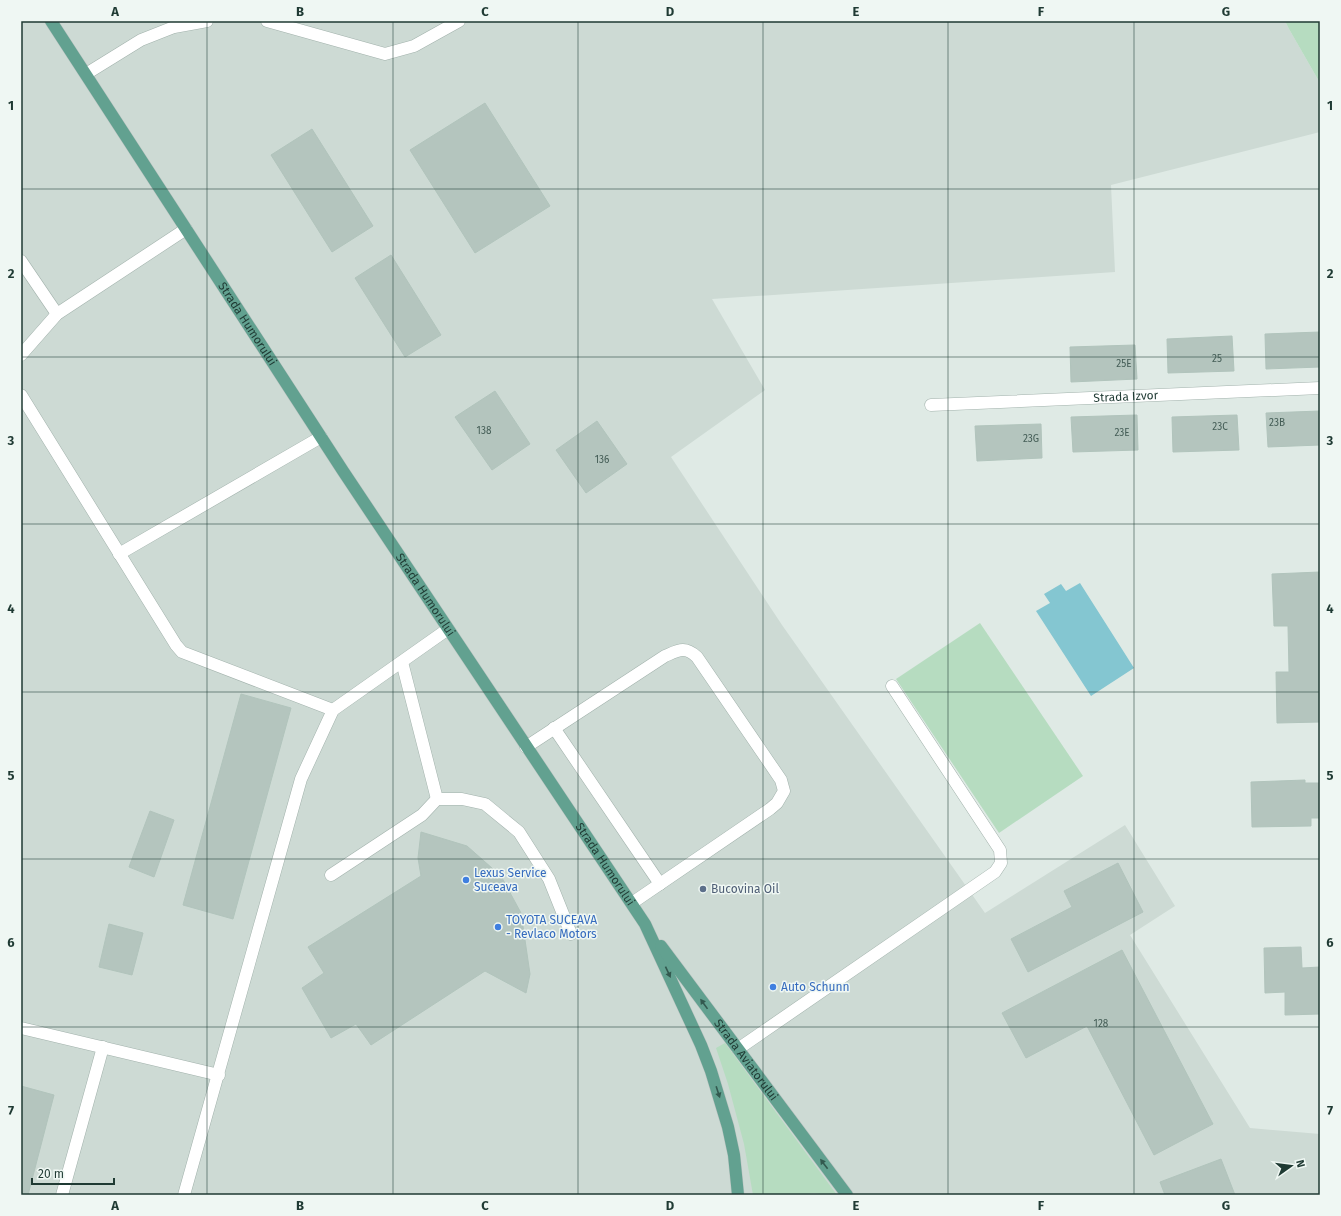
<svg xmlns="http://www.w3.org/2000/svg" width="1341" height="1216" font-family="'Fira Sans',sans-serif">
	<rect width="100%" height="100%" fill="#dfeae5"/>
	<!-- built -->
	<path fill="#cddad4" d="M 21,21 L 1285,21 L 1289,29 L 1320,83 L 1320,132 L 1111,185 L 1115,272 L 712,299 L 765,390 L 671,457 L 782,625 L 985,913 L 1125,825 L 1175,906 L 1130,935 L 1250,1128 L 1320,1134 L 1320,1195 L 21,1195 Z"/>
	<!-- green -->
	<g fill="#b6dcc0">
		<path d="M 1285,21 L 1320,21 L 1320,83 L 1289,29 Z"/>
		<path d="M 980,623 L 1083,776 L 999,833 L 896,679 Z"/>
		<path d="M 725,1043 L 837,1195 L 827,1195 L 814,1193 L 800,1195 L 753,1195 L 744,1144 L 728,1084 L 716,1048 Z"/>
	</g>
	<!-- water -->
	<path fill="#84c6d1" d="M 1080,583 L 1134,668 L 1091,696 L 1036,611 L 1050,603 L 1044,594 L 1061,584 L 1066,591 Z"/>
	<!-- building -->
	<g fill="#b4c5be" stroke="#b1c4bc">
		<path d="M 485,103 L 550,206 L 475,253 L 410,150 Z"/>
		<path d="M 312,129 L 373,226 L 332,252 L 271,155 Z"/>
		<path d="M 391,255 L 441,335 L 405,357 L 355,278 Z"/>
		<path d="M 1320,332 L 1320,367 L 1266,369 L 1265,334 Z"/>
		<path d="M 1232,336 L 1234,371 L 1168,373 L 1167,339 Z"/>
		<path d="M 1135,345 L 1137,379 L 1071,382 L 1070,347 Z"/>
		<path d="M 495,391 L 530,444 L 492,470 L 455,417 Z"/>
		<path d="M 1320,411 L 1320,445 L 1268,447 L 1266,413 Z"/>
		<path d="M 1137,415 L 1138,450 L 1073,452 L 1071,417 Z"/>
		<path d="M 1237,415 L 1239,450 L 1173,452 L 1172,417 Z"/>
		<path d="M 597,421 L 627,464 L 586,493 L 556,450 Z"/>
		<path d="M 1041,424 L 1042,458 L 977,461 L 975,426 Z"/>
		<path d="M 1320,572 L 1320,722 L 1277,723 L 1276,672 L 1289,672 L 1288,626 L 1274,626 L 1272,574 Z"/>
		<path d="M 241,694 L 291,708 L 233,919 L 183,905 Z"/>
		<path d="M 1305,780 L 1305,783 L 1320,783 L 1320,818 L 1311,818 L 1311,826 L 1252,827 L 1251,782 Z"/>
		<path d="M 150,811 L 174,820 L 154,877 L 129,867 Z"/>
		<path d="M 421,832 L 467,846 L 501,876 L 521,913 L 530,974 L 526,993 L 485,971 L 371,1045 L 356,1024 L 331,1038 L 302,988 L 324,973 L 308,947 L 421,876 L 418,858 Z"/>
		<path d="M 1118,863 L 1143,912 L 1028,972 L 1011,939 L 1072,907 L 1064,891 Z"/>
		<path d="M 109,924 L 143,933 L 132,975 L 99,967 Z"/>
		<path d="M 1301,947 L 1302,968 L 1320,967 L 1320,1014 L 1285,1015 L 1285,992 L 1265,993 L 1264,948 Z"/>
		<path d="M 1122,950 L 1213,1124 L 1154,1155 L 1087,1026 L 1026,1058 L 1002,1013 Z"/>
		<path d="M 21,1086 L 54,1095 L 28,1195 L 21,1195 Z"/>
		<path d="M 1221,1159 L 1235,1195 L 1165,1195 L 1160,1182 Z"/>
	</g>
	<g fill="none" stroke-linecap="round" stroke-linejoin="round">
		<defs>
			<g id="service">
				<path d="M 267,21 L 385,54 L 414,46 L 459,21"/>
				<path d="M 86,74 L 141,40 L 174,27 L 207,21"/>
				<path d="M 21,261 L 57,314"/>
				<path d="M 21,355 L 57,314 L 186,229"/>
				<path d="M 21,395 L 176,645 L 182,652 L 333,710"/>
				<path d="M 119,554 L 321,437"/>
				<path d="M 402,662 L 437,799"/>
				<path d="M 554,728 L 660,884"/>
				<path d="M 526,747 L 665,656 C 679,650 685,646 697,657 L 781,780 L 784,791 L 777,803 L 770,809 L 632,903"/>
				<path d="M 331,875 L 422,815 L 437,799 L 462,799 L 485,804 L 519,832 L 549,879 L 571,934"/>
				<path d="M 21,1028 L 219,1075"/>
				<path d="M 738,1049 L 995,872 L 1001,863 L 1000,850 L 892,686"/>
				<path d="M 62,1195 L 103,1047"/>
				<path d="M 184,1195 L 301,779 L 333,710 L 448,629"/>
			</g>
			<g id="minor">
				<path id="s1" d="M 931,405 L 1320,388"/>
			</g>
			<g id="primary">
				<path id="s2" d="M 51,21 L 343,471 L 645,924 L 701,1045 L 711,1071 L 728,1127 L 734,1155 L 738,1195"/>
				<path id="s3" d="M 661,946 L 847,1195"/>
			</g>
		</defs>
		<!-- service casing -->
		<use href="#service" stroke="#a2b2ac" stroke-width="13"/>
		<!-- minor casing -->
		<use href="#minor" stroke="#a2b2ac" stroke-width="13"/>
		<!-- primary casing -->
		<use href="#primary" stroke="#bcc4c2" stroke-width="13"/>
		<!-- service -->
		<use href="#service" stroke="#fff" stroke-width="12"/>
		<!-- minor -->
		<use href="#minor" stroke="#fff" stroke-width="12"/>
		<!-- primary -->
		<use href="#primary" stroke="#62a190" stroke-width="12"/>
	</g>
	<!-- one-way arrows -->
	<defs><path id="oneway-solid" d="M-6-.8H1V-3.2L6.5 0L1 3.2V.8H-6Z"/></defs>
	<g fill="#33594f">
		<use href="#oneway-solid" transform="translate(668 972) rotate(65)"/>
		<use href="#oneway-solid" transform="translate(704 1004) rotate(-126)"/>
		<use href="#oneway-solid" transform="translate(718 1092) rotate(72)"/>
		<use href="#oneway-solid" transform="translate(824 1164) rotate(-127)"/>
	</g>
	<!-- grid -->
	<path fill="none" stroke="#1f3a33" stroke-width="1" stroke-opacity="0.55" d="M 207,21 L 207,1195M 393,21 L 393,1195M 578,21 L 578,1195M 763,21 L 763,1195M 948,21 L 948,1195M 1134,21 L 1134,1195M 21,189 L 1320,189M 21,357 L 1320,357M 21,524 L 1320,524M 21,692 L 1320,692M 21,859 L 1320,859M 21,1027 L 1320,1027"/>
	<!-- markers -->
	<g fill="#3f7fe0" stroke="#eff7f3" stroke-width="1.5">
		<circle cx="466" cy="880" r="4"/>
		<circle cx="498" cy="927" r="4"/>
		<circle cx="773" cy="987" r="4"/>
	</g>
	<circle fill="#5c6f8a" stroke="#eff7f3" stroke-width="1.5" cx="703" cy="889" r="4"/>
	<g text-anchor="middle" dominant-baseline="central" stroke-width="3" stroke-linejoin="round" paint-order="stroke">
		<!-- number labels -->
		<g font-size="10" fill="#445d56">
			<text x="1217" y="359">25</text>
			<text x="1124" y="364">25E</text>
			<text x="1277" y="423">23B</text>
			<text x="1220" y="427">23C</text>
			<text x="484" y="431">138</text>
			<text x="1122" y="433">23E</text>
			<text x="1031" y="439">23G</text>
			<text x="602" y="460">136</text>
			<text x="1101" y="1024">128</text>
		</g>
		<!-- street labels -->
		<g font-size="12" fill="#1f3a33" stroke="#eff7f3">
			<text stroke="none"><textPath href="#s2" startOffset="361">Strada Humorului</textPath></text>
			<text stroke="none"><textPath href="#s1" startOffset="195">Strada Izvor</textPath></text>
			<text stroke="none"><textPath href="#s2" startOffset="685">Strada Humorului</textPath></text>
			<text stroke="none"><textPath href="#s2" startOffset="1009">Strada Humorului</textPath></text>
			<text stroke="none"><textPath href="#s3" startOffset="142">Strada Aviatorului</textPath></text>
		</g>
		<!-- shop labels -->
		<g font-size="12" fill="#366cbe" stroke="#eff7f3" text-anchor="start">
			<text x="474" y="873">Lexus Service<tspan x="474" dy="14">Suceava</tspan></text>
			<text x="506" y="920">TOYOTA SUCEAVA<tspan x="506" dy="14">- Revlaco Motors</tspan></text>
			<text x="781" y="987">Auto Schunn</text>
		</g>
		<!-- service labels -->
		<g font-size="12" fill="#4e5e75" stroke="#eff7f3" text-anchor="start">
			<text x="711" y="889">Bucovina Oil</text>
		</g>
	</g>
	<!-- border -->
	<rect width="1341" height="1216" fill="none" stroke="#eff7f3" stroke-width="44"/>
	<!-- north arrow -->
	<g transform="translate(1291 1166) rotate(76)" stroke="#eff7f3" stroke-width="3" paint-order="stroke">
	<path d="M0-3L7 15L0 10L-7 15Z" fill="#1f3a33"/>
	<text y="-6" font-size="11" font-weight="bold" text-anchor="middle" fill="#1f3a33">N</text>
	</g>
	<!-- scale -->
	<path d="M32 1178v6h82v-6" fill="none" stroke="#1f3a33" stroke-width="2"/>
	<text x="38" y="1178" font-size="12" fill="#1f3a33" stroke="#eff7f3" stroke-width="3" paint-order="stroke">20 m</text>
	<rect x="22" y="22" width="1297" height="1172" fill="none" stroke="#1f3a33" stroke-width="1.5"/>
	<g font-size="13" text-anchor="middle" font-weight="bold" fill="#1f3a33">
		<text x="115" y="16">A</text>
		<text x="300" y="16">B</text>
		<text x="485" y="16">C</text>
		<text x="670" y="16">D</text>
		<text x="856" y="16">E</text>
		<text x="1041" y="16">F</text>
		<text x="1226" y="16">G</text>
		<text x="11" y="110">1</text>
		<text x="1330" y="110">1</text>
		<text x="11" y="278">2</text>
		<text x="1330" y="278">2</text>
		<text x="11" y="445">3</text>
		<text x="1330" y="445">3</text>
		<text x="11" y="613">4</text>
		<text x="1330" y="613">4</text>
		<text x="11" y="780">5</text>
		<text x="1330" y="780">5</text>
		<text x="11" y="947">6</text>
		<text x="1330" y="947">6</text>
		<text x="11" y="1115">7</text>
		<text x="1330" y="1115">7</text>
		<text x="115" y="1210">A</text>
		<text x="300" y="1210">B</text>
		<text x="485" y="1210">C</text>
		<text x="670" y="1210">D</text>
		<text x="856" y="1210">E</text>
		<text x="1041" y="1210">F</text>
		<text x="1226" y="1210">G</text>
	</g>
</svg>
